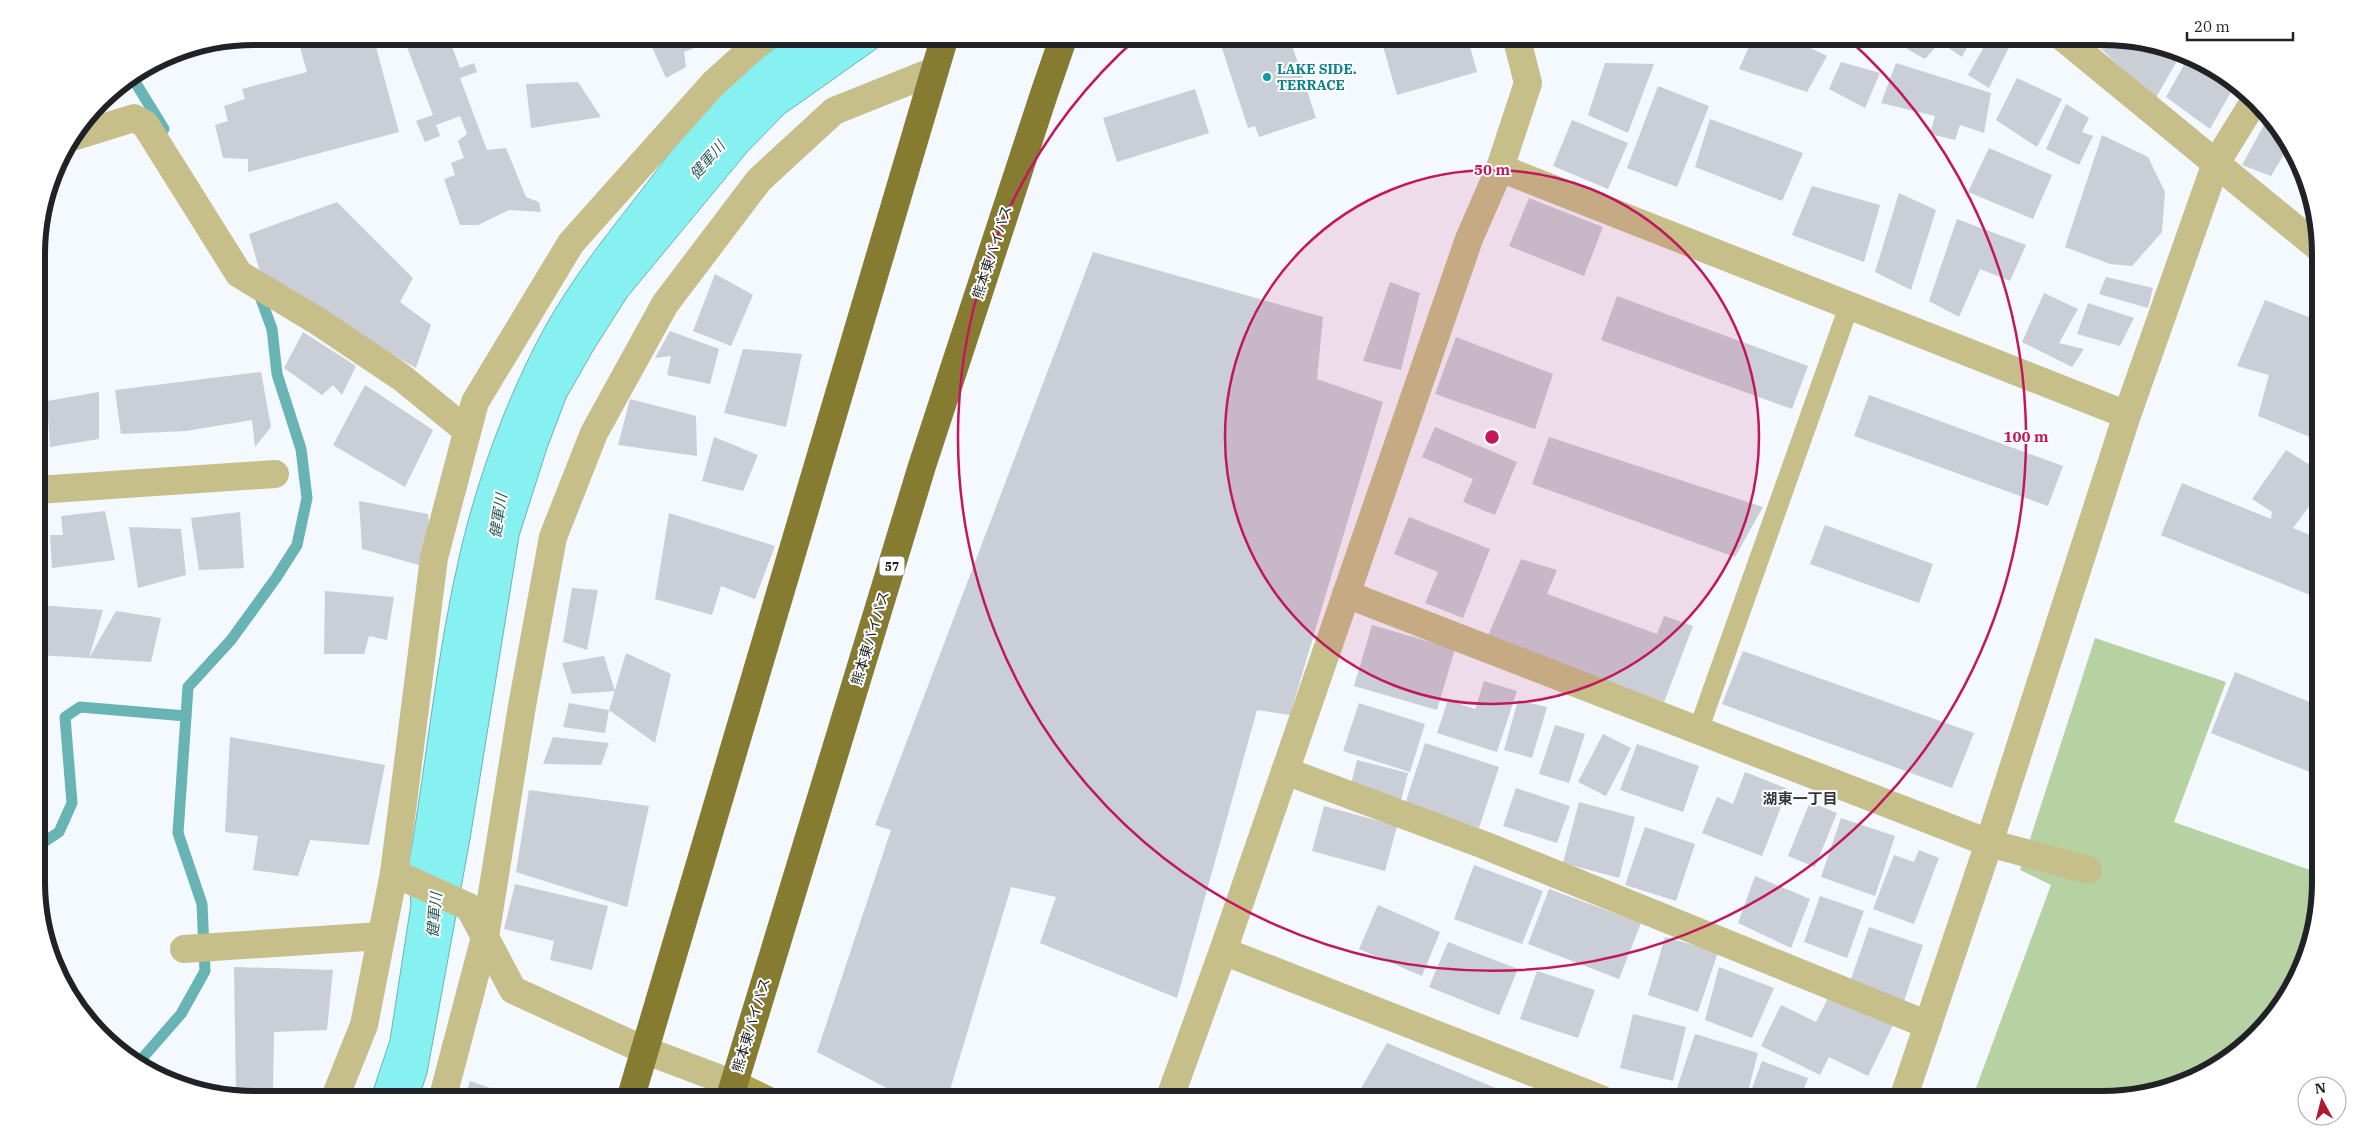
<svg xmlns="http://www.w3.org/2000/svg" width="2357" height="1136" font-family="'IBM Plex Serif','Noto Sans JP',serif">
	<rect width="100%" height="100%" fill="#f4f8ff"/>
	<!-- pitch -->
	<path fill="#b6d2a2" d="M 2095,638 L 2226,682 L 2174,822 L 2321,874 L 2321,882 L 2298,978 L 2266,1026 L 2224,1063 L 2173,1088 L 2117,1099 L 1972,1099 L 2051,885 L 2020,870 Z"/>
	<!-- water -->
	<path fill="#87f1f2" stroke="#68b3b4" d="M 791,36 L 885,36 L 883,44 L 784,114 L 747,152 L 627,297 L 594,349 L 566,398 L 547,448 L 519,536 L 470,839 L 427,1073 L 418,1100 L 370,1100 L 390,1040 L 411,904 L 408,868 C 427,762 436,654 461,549 C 478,478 504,406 538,340 C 564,290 599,244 634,200 C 667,157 704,105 745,70 C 760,58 776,48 791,36 Z"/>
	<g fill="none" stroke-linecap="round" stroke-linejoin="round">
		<!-- stream -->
		<g stroke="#68b3b4" stroke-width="11">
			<path d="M 132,77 L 164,129"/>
			<path d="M 38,846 L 59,832 L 72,803 L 65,717 L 80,707 L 186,716"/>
			<path d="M 139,1062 L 181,1014 L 205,971 L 202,904 L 178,833 L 188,687 L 231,640 L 276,578 L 297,545 L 307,498 L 301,449 L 277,374 L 272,329 L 258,291"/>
		</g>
	</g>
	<!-- building -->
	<g fill="#c9ced7">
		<path d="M 342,36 L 373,36 L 399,132 L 248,172 L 248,159 L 223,158 L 215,125 L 228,121 L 224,106 L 245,99 L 242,89 L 307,72 L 300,47 Z"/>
		<path d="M 418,36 L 448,36 L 460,68 L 474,63 L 477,72 L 460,78 L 487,150 L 506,148 L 526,197 L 539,202 L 541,212 L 509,210 L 478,225 L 460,225 L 444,179 L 455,175 L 451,163 L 464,158 L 458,141 L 467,134 L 460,116 L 436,125 L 440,136 L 425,142 L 416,121 L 433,115 L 405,42 Z"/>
		<path d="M 647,36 L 712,36 L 713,41 L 684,52 L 686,67 L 666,78 Z"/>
		<path d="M 1218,36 L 1289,36 L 1316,118 L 1259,137 L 1255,126 L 1248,128 Z"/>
		<path d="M 1389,36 L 1467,36 L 1477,72 L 1397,95 L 1381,39 Z"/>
		<path d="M 1754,36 L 1786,36 L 1827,56 L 1807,92 L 1739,69 Z"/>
		<path d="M 1912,36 L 1973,36 L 1962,57 L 1940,42 L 1925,59 L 1907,49 Z"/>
		<path d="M 1990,36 L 2004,36 L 2012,41 L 1989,88 L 1968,75 Z"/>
		<path d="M 2104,37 L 2181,54 L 2155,99 L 2098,46 Z"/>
		<path d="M 2189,56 L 2199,59 L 2236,83 L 2210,129 L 2166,97 Z"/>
		<path d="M 1841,62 L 1880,73 L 1865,108 L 1829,89 Z"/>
		<path d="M 1605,63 L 1654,64 L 1628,133 L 1588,115 Z"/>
		<path d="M 1896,63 L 1991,93 L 1984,133 L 1960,125 L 1955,140 L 1930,134 L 1935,116 L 1881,103 Z"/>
		<path d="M 2017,78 L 2062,99 L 2037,147 L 1996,120 Z"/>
		<path d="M 578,82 L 601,117 L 531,128 L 526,84 Z"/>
		<path d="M 1658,86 L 1709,106 L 1677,187 L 1627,168 Z"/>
		<path d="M 1195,89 L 1209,133 L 1117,162 L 1103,118 Z"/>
		<path d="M 2066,104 L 2089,118 L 2082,132 L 2093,136 L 2079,165 L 2046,149 Z"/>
		<path d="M 2269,116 L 2284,133 L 2289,146 L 2271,176 L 2242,165 Z"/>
		<path d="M 1710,119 L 1803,153 L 1782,201 L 1695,167 Z"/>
		<path d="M 1572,120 L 1628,143 L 1608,189 L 1553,166 Z"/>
		<path d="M 2102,135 L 2148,157 L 2165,192 L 2162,232 L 2132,266 L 2110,264 L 2065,247 Z"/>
		<path d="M 1989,148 L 2052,175 L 2033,219 L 1968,192 Z"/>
		<path d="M 1812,186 L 1880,205 L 1864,262 L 1792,235 Z"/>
		<path d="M 1899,193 L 1936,210 L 1911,290 L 1875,272 Z"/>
		<path d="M 1529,198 L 1603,227 L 1584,276 L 1509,246 Z"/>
		<path d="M 337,202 L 413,278 L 400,302 L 431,325 L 416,368 L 262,279 L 249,234 Z"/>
		<path d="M 1957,219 L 2026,245 L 2010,281 L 1980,269 L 1959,317 L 1929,301 Z"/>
		<path d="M 1093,252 L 1323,317 L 1317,379 L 1383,402 L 1290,715 L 1257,710 L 1177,998 L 1040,943 L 1056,897 L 1011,887 L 947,1100 L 910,1100 L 817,1052 L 891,830 L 875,825 Z"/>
		<path d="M 715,274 L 753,295 L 731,346 L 693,331 Z"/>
		<path d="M 2106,277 L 2153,288 L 2148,308 L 2099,294 Z"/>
		<path d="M 1390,282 L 1420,293 L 1401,370 L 1363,361 Z"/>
		<path d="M 2044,293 L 2078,309 L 2059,343 L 2084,349 L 2072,367 L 2022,342 Z"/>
		<path d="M 1617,296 L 1808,366 L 1792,409 L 1601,340 Z"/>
		<path d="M 2265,300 L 2319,321 L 2320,441 L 2258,416 L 2269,375 L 2237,366 Z"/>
		<path d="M 2088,303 L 2134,318 L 2120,346 L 2077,334 Z"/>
		<path d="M 670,331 L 719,349 L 710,384 L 667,375 L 671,356 L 655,358 Z"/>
		<path d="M 303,332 L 356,366 L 342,395 L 333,385 L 322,395 L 284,368 Z"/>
		<path d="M 1456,337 L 1553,374 L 1535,429 L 1435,394 Z"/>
		<path d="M 743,349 L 802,354 L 786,427 L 724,413 Z"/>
		<path d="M 261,372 L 271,427 L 255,447 L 252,420 L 186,431 L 121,434 L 115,390 Z"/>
		<path d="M 365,385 L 433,430 L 405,487 L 333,445 Z"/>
		<path d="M 99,392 L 99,439 L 50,447 L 47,401 Z"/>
		<path d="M 1869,395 L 2063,466 L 2048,506 L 1854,436 Z"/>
		<path d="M 630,399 L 696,416 L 697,456 L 618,445 Z"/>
		<path d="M 1435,427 L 1517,462 L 1495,515 L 1463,502 L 1473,479 L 1422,457 Z"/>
		<path d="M 714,437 L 758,455 L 743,491 L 702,481 Z"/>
		<path d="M 1549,437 L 1763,507 L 1735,557 L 1532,484 Z"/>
		<path d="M 2320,447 L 2320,492 L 2293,528 L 2320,539 L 2320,599 L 2161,535 L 2182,483 L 2271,519 L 2272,512 L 2252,499 L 2286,450 L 2308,464 Z"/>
		<path d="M 359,501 L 428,514 L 433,569 L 362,549 Z"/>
		<path d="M 105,511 L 115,560 L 52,568 L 50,535 L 63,535 L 61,516 Z"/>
		<path d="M 240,512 L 244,568 L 199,570 L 191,518 Z"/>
		<path d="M 669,513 L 775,546 L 755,599 L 721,586 L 712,615 L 655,599 Z"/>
		<path d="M 1409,517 L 1490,549 L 1463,618 L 1425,603 L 1438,572 L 1394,554 Z"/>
		<path d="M 1825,525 L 1933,564 L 1919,603 L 1810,564 Z"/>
		<path d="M 129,527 L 181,529 L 186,575 L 138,588 Z"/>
		<path d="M 1521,559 L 1557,570 L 1547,594 L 1657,634 L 1664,616 L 1693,626 L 1664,702 L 1487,638 Z"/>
		<path d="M 572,588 L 598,590 L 587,650 L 563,642 Z"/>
		<path d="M 325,591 L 394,597 L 387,640 L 369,636 L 364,654 L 324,654 Z"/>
		<path d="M 39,605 L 103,610 L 89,658 L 38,655 Z"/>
		<path d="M 116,611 L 161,618 L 151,662 L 89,658 Z"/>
		<path d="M 1372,625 L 1455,649 L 1437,710 L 1354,686 Z"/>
		<path d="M 1743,651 L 1974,733 L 1952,788 L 1722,704 Z"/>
		<path d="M 626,653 L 671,674 L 655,743 L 609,710 Z"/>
		<path d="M 604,656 L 615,691 L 572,694 L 562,663 Z"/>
		<path d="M 2235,672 L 2320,706 L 2320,776 L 2211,733 Z"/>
		<path d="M 1484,681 L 1517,691 L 1497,752 L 1437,733 L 1448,700 L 1475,709 Z"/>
		<path d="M 1518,700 L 1547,707 L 1532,758 L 1504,750 Z"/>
		<path d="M 569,703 L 609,710 L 605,733 L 563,727 Z"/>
		<path d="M 1359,703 L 1425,724 L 1410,772 L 1343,751 Z"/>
		<path d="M 1555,725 L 1585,734 L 1569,783 L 1539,774 Z"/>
		<path d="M 1603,734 L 1631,748 L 1606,796 L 1578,782 Z"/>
		<path d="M 230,737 L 385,765 L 369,845 L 310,840 L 298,876 L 253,870 L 258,836 L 225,832 Z"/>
		<path d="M 553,737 L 609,743 L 601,765 L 543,764 Z"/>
		<path d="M 1425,743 L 1499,767 L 1479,828 L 1405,804 Z"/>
		<path d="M 1637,744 L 1699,766 L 1683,812 L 1620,790 Z"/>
		<path d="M 1357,760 L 1408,773 L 1400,805 L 1349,792 Z"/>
		<path d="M 1745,772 L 1788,789 L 1762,856 L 1702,833 L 1717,797 L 1733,804 Z"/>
		<path d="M 1516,788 L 1570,806 L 1557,843 L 1503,826 Z"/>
		<path d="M 529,790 L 649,806 L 627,907 L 516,872 Z"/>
		<path d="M 38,796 L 47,799 L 39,832 L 38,832 Z"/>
		<path d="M 1579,802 L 1635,817 L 1619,878 L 1563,863 Z"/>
		<path d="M 1810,802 L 1837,813 L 1815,867 L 1788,856 Z"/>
		<path d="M 1324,806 L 1397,826 L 1385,871 L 1312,851 Z"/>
		<path d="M 1841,818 L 1895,836 L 1875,896 L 1821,877 Z"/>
		<path d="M 1645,827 L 1695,844 L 1676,901 L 1625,885 Z"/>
		<path d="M 1919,850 L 1939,858 L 1914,924 L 1873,909 L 1894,855 L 1914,862 Z"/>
		<path d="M 1474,865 L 1543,891 L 1522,944 L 1454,919 Z"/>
		<path d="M 1755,876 L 1810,899 L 1791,948 L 1738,923 Z"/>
		<path d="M 515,884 L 608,906 L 592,970 L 550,960 L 554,941 L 504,929 Z"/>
		<path d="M 1549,889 L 1641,923 L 1619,979 L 1528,944 Z"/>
		<path d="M 1820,896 L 1864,911 L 1847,958 L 1804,942 Z"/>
		<path d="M 1378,905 L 1440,932 L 1422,976 L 1359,949 Z"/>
		<path d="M 1869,927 L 1923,945 L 1904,1001 L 1850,982 Z"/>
		<path d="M 1665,937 L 1718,952 L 1698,1012 L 1648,995 Z"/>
		<path d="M 1448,942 L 1518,969 L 1499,1015 L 1429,987 Z"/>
		<path d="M 234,967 L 333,970 L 327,1030 L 274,1032 L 273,1089 L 236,1091 Z"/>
		<path d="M 1719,967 L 1774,988 L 1752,1038 L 1705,1020 Z"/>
		<path d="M 1537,971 L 1595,990 L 1578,1038 L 1520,1019 Z"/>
		<path d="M 1831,992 L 1894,1023 L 1868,1076 L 1829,1057 L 1820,1075 L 1761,1046 L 1781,1005 L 1816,1022 Z"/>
		<path d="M 1633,1014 L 1686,1027 L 1673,1081 L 1620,1068 Z"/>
		<path d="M 1695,1034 L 1758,1053 L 1746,1099 L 1692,1099 L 1675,1094 Z"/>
		<path d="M 1387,1043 L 1522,1099 L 1377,1099 L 1359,1092 Z"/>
		<path d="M 1762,1061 L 1808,1078 L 1800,1099 L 1748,1099 Z"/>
		<path d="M 470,1081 L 499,1091 L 504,1100 L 464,1100 Z"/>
	</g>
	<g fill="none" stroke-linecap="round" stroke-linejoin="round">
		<!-- lane -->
		<path stroke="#c6bf8a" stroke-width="20" d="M 1698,731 L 1849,306"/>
		<!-- street -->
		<g stroke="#c6bf8a" stroke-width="28">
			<path d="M 2061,36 L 2319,248"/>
			<path d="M 76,136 L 134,118 L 145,124 L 239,274 L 319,322 L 401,377 L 466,430"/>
			<path d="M 1500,168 L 2127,415"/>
			<path d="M 37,490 L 275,474"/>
			<path d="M 1346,594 L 1989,843 L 2088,870"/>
			<path d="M 1285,771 L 1484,845 L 1928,1025"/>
			<path d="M 394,873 L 469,907 L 513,990 L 644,1050 L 734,1084"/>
			<path d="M 184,949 L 381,936"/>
			<path d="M 1223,951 L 1601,1099"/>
			<path d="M 1903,1099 L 1989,843 L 2127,415 L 2216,163 L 2255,100"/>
			<path d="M 334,1100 L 364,1025 L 394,873 L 434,558 L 475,402 L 571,243 L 713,84 L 766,36"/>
			<path d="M 442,1100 L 485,937 L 522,706 L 553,537 L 594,433 L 665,304 L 759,180 L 834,111 L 934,71"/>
			<path d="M 1169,1100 L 1223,951 L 1469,239 L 1500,168 L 1528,83 L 1516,36"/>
		</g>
		<!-- secondary -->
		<path stroke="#aea34d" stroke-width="28" d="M 734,1084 L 767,1100"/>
		<!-- highway -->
		<g stroke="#857c32" stroke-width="28">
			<path d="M 630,1100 L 945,36"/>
			<path d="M 729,1100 L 922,466 L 1044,94 L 1064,36"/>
		</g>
	</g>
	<!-- distance rings -->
	<circle cx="1492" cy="437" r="267" fill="#c2185b" fill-opacity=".12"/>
	<g fill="none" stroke="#c2185b" stroke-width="2.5">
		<circle cx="1492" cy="437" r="267"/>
		<path d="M1846 37A534 534 0 1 1 1138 37"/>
	</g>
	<!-- markers -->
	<circle fill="#0f9aa8" stroke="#fff" stroke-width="2" cx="1267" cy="77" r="5"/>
	<g text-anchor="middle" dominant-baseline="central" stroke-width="4" stroke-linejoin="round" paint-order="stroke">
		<!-- shield labels -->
		<rect fill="#fff" stroke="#636466" stroke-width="1" x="879.5" y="556.5" width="25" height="19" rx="4"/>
		<g font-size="12" font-weight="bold" fill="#202225">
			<text x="892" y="566">57</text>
		</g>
		<!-- culture labels -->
		<g font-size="14" font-weight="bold" fill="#0d838f" stroke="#fff" text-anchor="start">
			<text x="1277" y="69">LAKE SIDE.<tspan x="1277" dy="16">TERRACE</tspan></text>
		</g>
		<!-- street labels -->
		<g font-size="14" fill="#202225" stroke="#fff">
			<text transform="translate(992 252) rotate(-72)">熊本東バイパス</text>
			<text transform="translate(870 638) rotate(-73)">熊本東バイパス</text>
			<text transform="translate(751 1025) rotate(-73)">熊本東バイパス</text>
		</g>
		<!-- water labels -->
		<g font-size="15" font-style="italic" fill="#2d5c5d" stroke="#fff">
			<text transform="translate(707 160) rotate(-49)">健軍川</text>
			<text transform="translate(498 516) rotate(-81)">健軍川</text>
			<text transform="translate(434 915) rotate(-85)">健軍川</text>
		</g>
		<!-- neighbourhood labels -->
		<g font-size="15" font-weight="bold" fill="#34393f" stroke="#fff">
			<text x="1800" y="798">湖東一丁目</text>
		</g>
	</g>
	<!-- crop -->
	<path d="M0 0H2357V1136H0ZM254 45H2103A209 209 0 0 1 2312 254V882A209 209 0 0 1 2103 1091H254A209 209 0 0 1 45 882V254A209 209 0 0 1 254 45Z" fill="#fff" fill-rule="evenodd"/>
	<path fill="none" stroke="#202225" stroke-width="6" d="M254 45H2103A209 209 0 0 1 2312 254V882A209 209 0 0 1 2103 1091H254A209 209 0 0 1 45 882V254A209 209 0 0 1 254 45Z"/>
	<circle cx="1492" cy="437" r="8" fill="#c2185b" stroke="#fff" stroke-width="2.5"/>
	<g font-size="15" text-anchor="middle" font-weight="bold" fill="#c2185b" stroke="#fff" stroke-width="4" stroke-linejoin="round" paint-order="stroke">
		<text x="1492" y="175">50 m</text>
		<text x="2026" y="442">100 m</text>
	</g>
	<!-- north arrow -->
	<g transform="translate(2322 1101) rotate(353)"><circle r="24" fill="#ffffff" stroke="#a6a7a8"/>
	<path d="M0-4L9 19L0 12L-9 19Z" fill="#ae1b2f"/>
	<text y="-8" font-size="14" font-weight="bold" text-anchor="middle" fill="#202225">N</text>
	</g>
	<!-- scale -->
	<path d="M2187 32v8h106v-8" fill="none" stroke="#202225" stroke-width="2.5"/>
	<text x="2194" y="32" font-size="15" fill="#202225" stroke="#ffffff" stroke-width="4" paint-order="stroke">20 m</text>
</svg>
